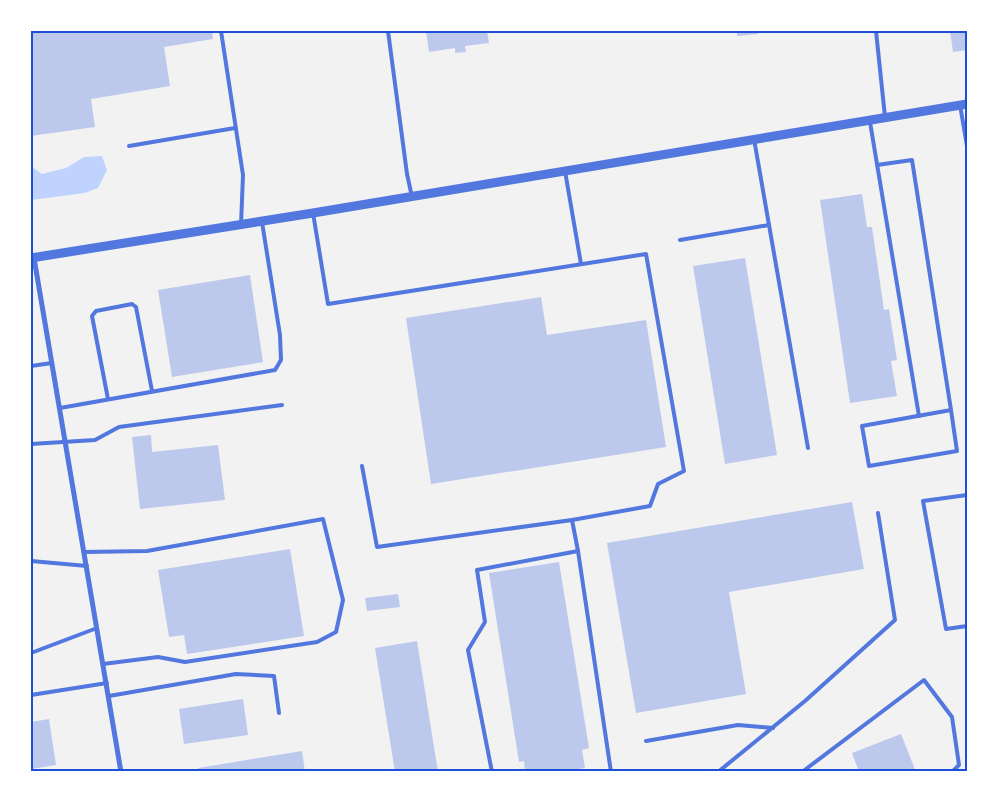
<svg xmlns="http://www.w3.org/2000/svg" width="998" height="803" font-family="'Exo 2',sans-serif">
	<rect width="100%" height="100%" fill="#f2f2f2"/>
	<!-- water -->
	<path fill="#bfd3fe" d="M 102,156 L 107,170 L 98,188 L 85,193 L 31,200 L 31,166 L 42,174 L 66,168 L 84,157 Z"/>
	<!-- building -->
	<g fill="#bdc9ec">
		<path d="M 31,31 L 212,31 L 213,39 L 164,47 L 170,86 L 91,99 L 95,127 L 31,136 Z"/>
		<path d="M 426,31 L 487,31 L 489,43 L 465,46 L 466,52 L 455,53 L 455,48 L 429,52 Z"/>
		<path d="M 737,31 L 758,31 L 758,34 L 737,36 Z"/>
		<path d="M 950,31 L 967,31 L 967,50 L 953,52 Z"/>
		<path d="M 862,194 L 867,227 L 872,227 L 884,310 L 889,309 L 897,360 L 891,361 L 897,396 L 850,403 L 820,200 Z"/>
		<path d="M 745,258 L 777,455 L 725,464 L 693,266 Z"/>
		<path d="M 250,275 L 263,362 L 172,377 L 158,290 Z"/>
		<path d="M 541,297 L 547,335 L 646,320 L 666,447 L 431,484 L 406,318 Z"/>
		<path d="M 151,435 L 152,452 L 218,445 L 225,500 L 140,509 L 132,437 Z"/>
		<path d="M 852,502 L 864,569 L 729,592 L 746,694 L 636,713 L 607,543 Z"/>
		<path d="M 290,549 L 304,636 L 187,654 L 184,635 L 169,637 L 158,570 Z"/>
		<path d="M 559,562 L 589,748 L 582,750 L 585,768 L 560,772 L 525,772 L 524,761 L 519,762 L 489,573 Z"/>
		<path d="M 398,594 L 400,607 L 367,611 L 365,598 Z"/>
		<path d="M 417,641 L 438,772 L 395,772 L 375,648 Z"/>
		<path d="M 243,699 L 248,735 L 184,744 L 179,709 Z"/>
		<path d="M 49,719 L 56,765 L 31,769 L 31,722 Z"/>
		<path d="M 901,734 L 916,772 L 851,772 L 858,769 L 852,753 Z"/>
		<path d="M 302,751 L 305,772 L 199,772 L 198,768 Z"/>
	</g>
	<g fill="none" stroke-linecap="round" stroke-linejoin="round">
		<!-- service -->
		<g stroke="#5277de" stroke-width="4">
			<path d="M 221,31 L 243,175 L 241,225"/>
			<path d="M 388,31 L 407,174 L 412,197"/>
			<path d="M 876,31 L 885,117"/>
			<path d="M 960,105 L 967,146"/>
			<path d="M 870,122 L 919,416"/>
			<path d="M 754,139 L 808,448"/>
			<path d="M 129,146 L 235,128"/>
			<path d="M 877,165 L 912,160 L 951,410 L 957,451 L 869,466 L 862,426 L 951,410"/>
			<path d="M 565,171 L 581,264"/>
			<path d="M 313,213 L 328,304 L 646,254 L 684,471 L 658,484 L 650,506 L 572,520"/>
			<path d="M 680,240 L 769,225"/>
			<path d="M 31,366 L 52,363"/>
			<path d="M 108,399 L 92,316 L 96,311 L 132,304 L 136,307 L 152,391"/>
			<path d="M 60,408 L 275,370 L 281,360 L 280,335 L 262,222"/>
			<path d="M 31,444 L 95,440 L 119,427 L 282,405"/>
			<path d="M 362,466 L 377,547 L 572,520 L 578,551"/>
			<path d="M 967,495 L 923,501 L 946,629 L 967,626"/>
			<path d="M 84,552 L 147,551 L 323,519 L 343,600 L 336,632 L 317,642 L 185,662 L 158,657 L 103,664"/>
			<path d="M 31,561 L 87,566"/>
			<path d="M 31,653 L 97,628"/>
			<path d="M 31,695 L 107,683"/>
			<path d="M 109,696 L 236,674 L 274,676 L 279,713"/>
			<path d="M 646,741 L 738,725 L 773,728"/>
			<path d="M 492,772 L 468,650 L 485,622 L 477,570 L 578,551 L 611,772"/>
			<path d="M 718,772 L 805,701 L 895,620 L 878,513"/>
			<path d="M 802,772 L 924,680 L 952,717 L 959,765 L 952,772"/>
		</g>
		<!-- minor -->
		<path stroke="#5277de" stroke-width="5" d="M 34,258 L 121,772"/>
		<!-- tertiary -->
		<path stroke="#5277de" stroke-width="9" d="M 31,258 L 313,213 L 967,104"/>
	</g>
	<!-- border -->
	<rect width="998" height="803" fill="none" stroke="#ffffff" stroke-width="65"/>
	<rect x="32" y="32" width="934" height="738" fill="none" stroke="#1d4ed8" stroke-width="2"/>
</svg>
